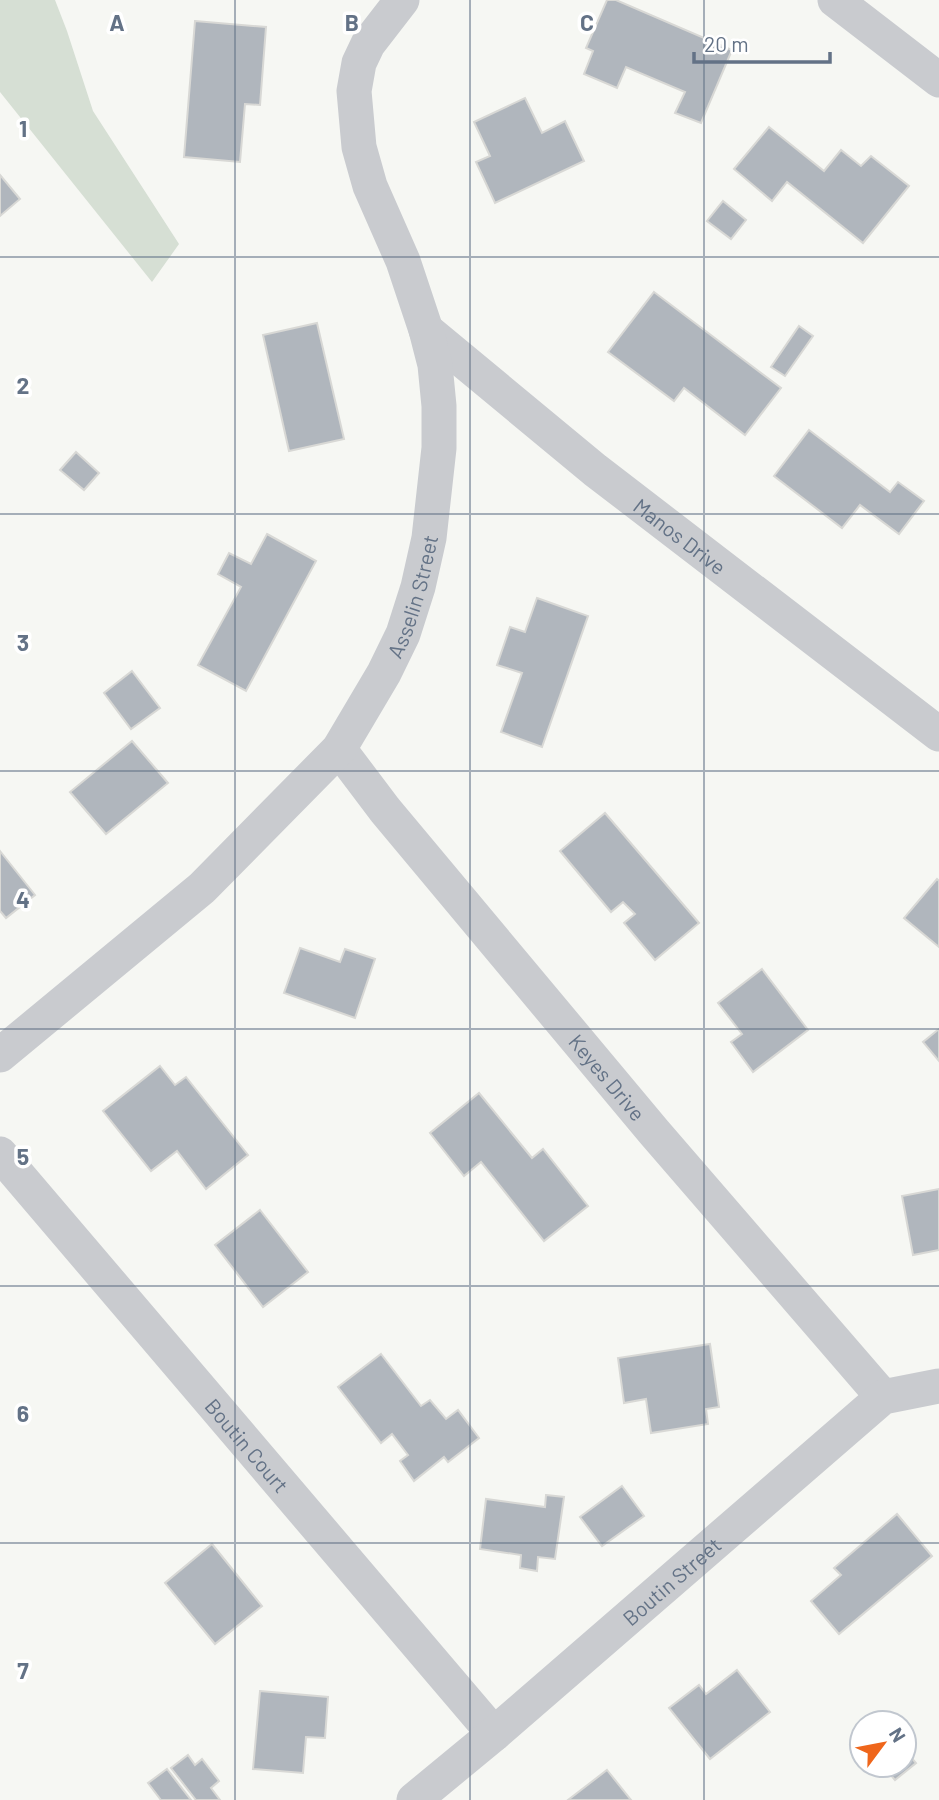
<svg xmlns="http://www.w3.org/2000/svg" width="939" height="1800" font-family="Barlow,sans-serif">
	<rect width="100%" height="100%" fill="#f6f7f3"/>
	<!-- green -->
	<path fill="#d6dfd4" d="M 0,0 L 55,0 L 67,31 L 93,111 L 179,244 L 152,282 L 0,92 Z"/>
	<!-- building -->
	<g fill="#b0b6bd" stroke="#d8d8d5" stroke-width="2">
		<path d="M 607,0 L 616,0 L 732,50 L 701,123 L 675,113 L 685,92 L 626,67 L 617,88 L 584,74 L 593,51 L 586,48 Z"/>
		<path d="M 195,21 L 266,27 L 260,105 L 245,104 L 240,162 L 184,157 Z"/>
		<path d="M 525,98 L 542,133 L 565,121 L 584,161 L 495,203 L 476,162 L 490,156 L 474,122 Z"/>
		<path d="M 769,127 L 824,171 L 841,150 L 861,166 L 871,156 L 909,186 L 863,243 L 787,182 L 772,201 L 734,169 Z"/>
		<path d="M 0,175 L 20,199 L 0,216 Z"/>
		<path d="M 723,201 L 746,220 L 731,239 L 707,221 Z"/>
		<path d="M 654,292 L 781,388 L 745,435 L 684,388 L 674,401 L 608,352 Z"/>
		<path d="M 317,323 L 344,439 L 289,451 L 263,335 Z"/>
		<path d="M 799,326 L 813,336 L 785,376 L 771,367 Z"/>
		<path d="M 809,430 L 890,492 L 898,482 L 924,501 L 899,534 L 860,505 L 842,528 L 774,476 Z"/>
		<path d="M 76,452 L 99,473 L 84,490 L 60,470 Z"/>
		<path d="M 267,534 L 316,561 L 246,691 L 198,665 L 241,587 L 218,574 L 229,553 L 251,564 Z"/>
		<path d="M 537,598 L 588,616 L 542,747 L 501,732 L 522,673 L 497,665 L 510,627 L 525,632 Z"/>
		<path d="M 132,671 L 160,708 L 131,729 L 104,693 Z"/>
		<path d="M 132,741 L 168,783 L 106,834 L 70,792 Z"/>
		<path d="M 605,813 L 699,923 L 655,960 L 624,923 L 635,914 L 623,902 L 611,912 L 560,851 Z"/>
		<path d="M 0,851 L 35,895 L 6,918 L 0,911 Z"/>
		<path d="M 937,879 L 939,881 L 939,947 L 904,918 Z"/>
		<path d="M 300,948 L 340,962 L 345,949 L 375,959 L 355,1018 L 284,993 Z"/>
		<path d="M 762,969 L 808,1030 L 753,1072 L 731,1042 L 742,1034 L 718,1003 Z"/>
		<path d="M 939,1029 L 939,1061 L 923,1042 Z"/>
		<path d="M 160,1066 L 175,1085 L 186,1077 L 248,1155 L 206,1189 L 177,1151 L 151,1171 L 103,1111 Z"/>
		<path d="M 479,1093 L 532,1158 L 543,1149 L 588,1206 L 544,1241 L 481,1162 L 464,1176 L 430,1133 Z"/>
		<path d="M 939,1189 L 939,1250 L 913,1255 L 902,1196 Z"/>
		<path d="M 260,1210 L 308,1272 L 263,1307 L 215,1245 Z"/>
		<path d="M 710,1344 L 719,1407 L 706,1409 L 708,1424 L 651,1433 L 646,1399 L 624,1403 L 618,1358 Z"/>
		<path d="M 381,1354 L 421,1406 L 430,1400 L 446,1419 L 458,1410 L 479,1438 L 448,1462 L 444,1457 L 414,1481 L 400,1461 L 408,1455 L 392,1434 L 381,1443 L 338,1387 Z"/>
		<path d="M 622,1486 L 644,1516 L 602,1546 L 580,1517 Z"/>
		<path d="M 546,1495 L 564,1497 L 555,1559 L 538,1557 L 537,1571 L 520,1568 L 521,1555 L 480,1549 L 486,1499 L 545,1507 Z"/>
		<path d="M 897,1514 L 932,1556 L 839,1634 L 811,1601 L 841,1575 L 834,1568 Z"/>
		<path d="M 212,1544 L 262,1606 L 215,1644 L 165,1583 Z"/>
		<path d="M 737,1670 L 770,1712 L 710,1759 L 669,1708 L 699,1685 L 706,1694 Z"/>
		<path d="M 260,1691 L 328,1697 L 325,1738 L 306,1737 L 303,1773 L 253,1769 Z"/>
		<path d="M 904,1749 L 916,1763 L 895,1780 L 882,1765 L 904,1765 Z"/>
		<path d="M 188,1755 L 195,1765 L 202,1759 L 219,1781 L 211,1788 L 220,1800 L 196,1800 L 171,1768 Z"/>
		<path d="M 167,1769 L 191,1800 L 161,1800 L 148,1783 Z"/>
		<path d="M 607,1770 L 631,1800 L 568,1800 Z"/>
	</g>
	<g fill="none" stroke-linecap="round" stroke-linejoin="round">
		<!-- street -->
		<g stroke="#c9cbcf" stroke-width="35">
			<path d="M 835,0 L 939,80"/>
			<path id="s1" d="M 426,330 L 595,470 L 939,734"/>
			<path id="s2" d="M 339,749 L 385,810 L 654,1132 L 883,1397"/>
			<path id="s3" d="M 0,1055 L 202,888 L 339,749 L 384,673 L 403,634 L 418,587 L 429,538 L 439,448 L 439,406 L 435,365 L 426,330 L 403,261 L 370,186 L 359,147 L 354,91 L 359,63 L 368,44 L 402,0"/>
			<path id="s4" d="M 0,1154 L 494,1734"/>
			<path id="s5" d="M 414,1800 L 494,1734 L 883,1397 L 939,1386"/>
		</g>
	</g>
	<!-- grid -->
	<path fill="none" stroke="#637286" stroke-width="2" stroke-opacity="0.55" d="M 235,0 L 235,1800M 470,0 L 470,1800M 704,0 L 704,1800M 0,257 L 939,257M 0,514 L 939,514M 0,771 L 939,771M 0,1029 L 939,1029M 0,1286 L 939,1286M 0,1543 L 939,1543"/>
	<g text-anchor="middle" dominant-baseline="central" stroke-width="7" stroke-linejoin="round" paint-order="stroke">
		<!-- street labels -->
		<g font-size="21" fill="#637286" stroke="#fff">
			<text stroke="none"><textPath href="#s1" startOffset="327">Manos Drive</textPath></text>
			<text stroke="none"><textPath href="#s3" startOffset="628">Asselin Street</textPath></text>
			<text stroke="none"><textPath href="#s2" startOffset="424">Keyes Drive</textPath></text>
			<text stroke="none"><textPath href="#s4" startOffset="382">Boutin Court</textPath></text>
			<text stroke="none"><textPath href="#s5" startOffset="338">Boutin Street</textPath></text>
		</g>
	</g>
	<g font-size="23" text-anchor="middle" font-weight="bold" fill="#637286" stroke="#fff" stroke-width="7" stroke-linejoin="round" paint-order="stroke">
		<text x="117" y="31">A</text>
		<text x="352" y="31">B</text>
		<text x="587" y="31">C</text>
		<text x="23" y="137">1</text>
		<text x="23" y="394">2</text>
		<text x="23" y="651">3</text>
		<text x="23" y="908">4</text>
		<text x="23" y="1165">5</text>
		<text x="23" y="1422">6</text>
		<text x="23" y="1679">7</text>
	</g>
	<!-- north arrow -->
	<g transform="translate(883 1744) rotate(58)"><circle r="33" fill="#ffffff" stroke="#c1c7cf" stroke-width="2"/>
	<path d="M0-5L12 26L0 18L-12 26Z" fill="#ef661b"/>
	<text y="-10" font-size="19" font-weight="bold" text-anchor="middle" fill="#637286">N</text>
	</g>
	<!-- scale -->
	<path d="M694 52v10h136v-10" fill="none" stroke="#637286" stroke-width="3.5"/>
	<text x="704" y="52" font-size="21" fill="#637286" stroke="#ffffff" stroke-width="5" paint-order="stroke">20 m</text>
</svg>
